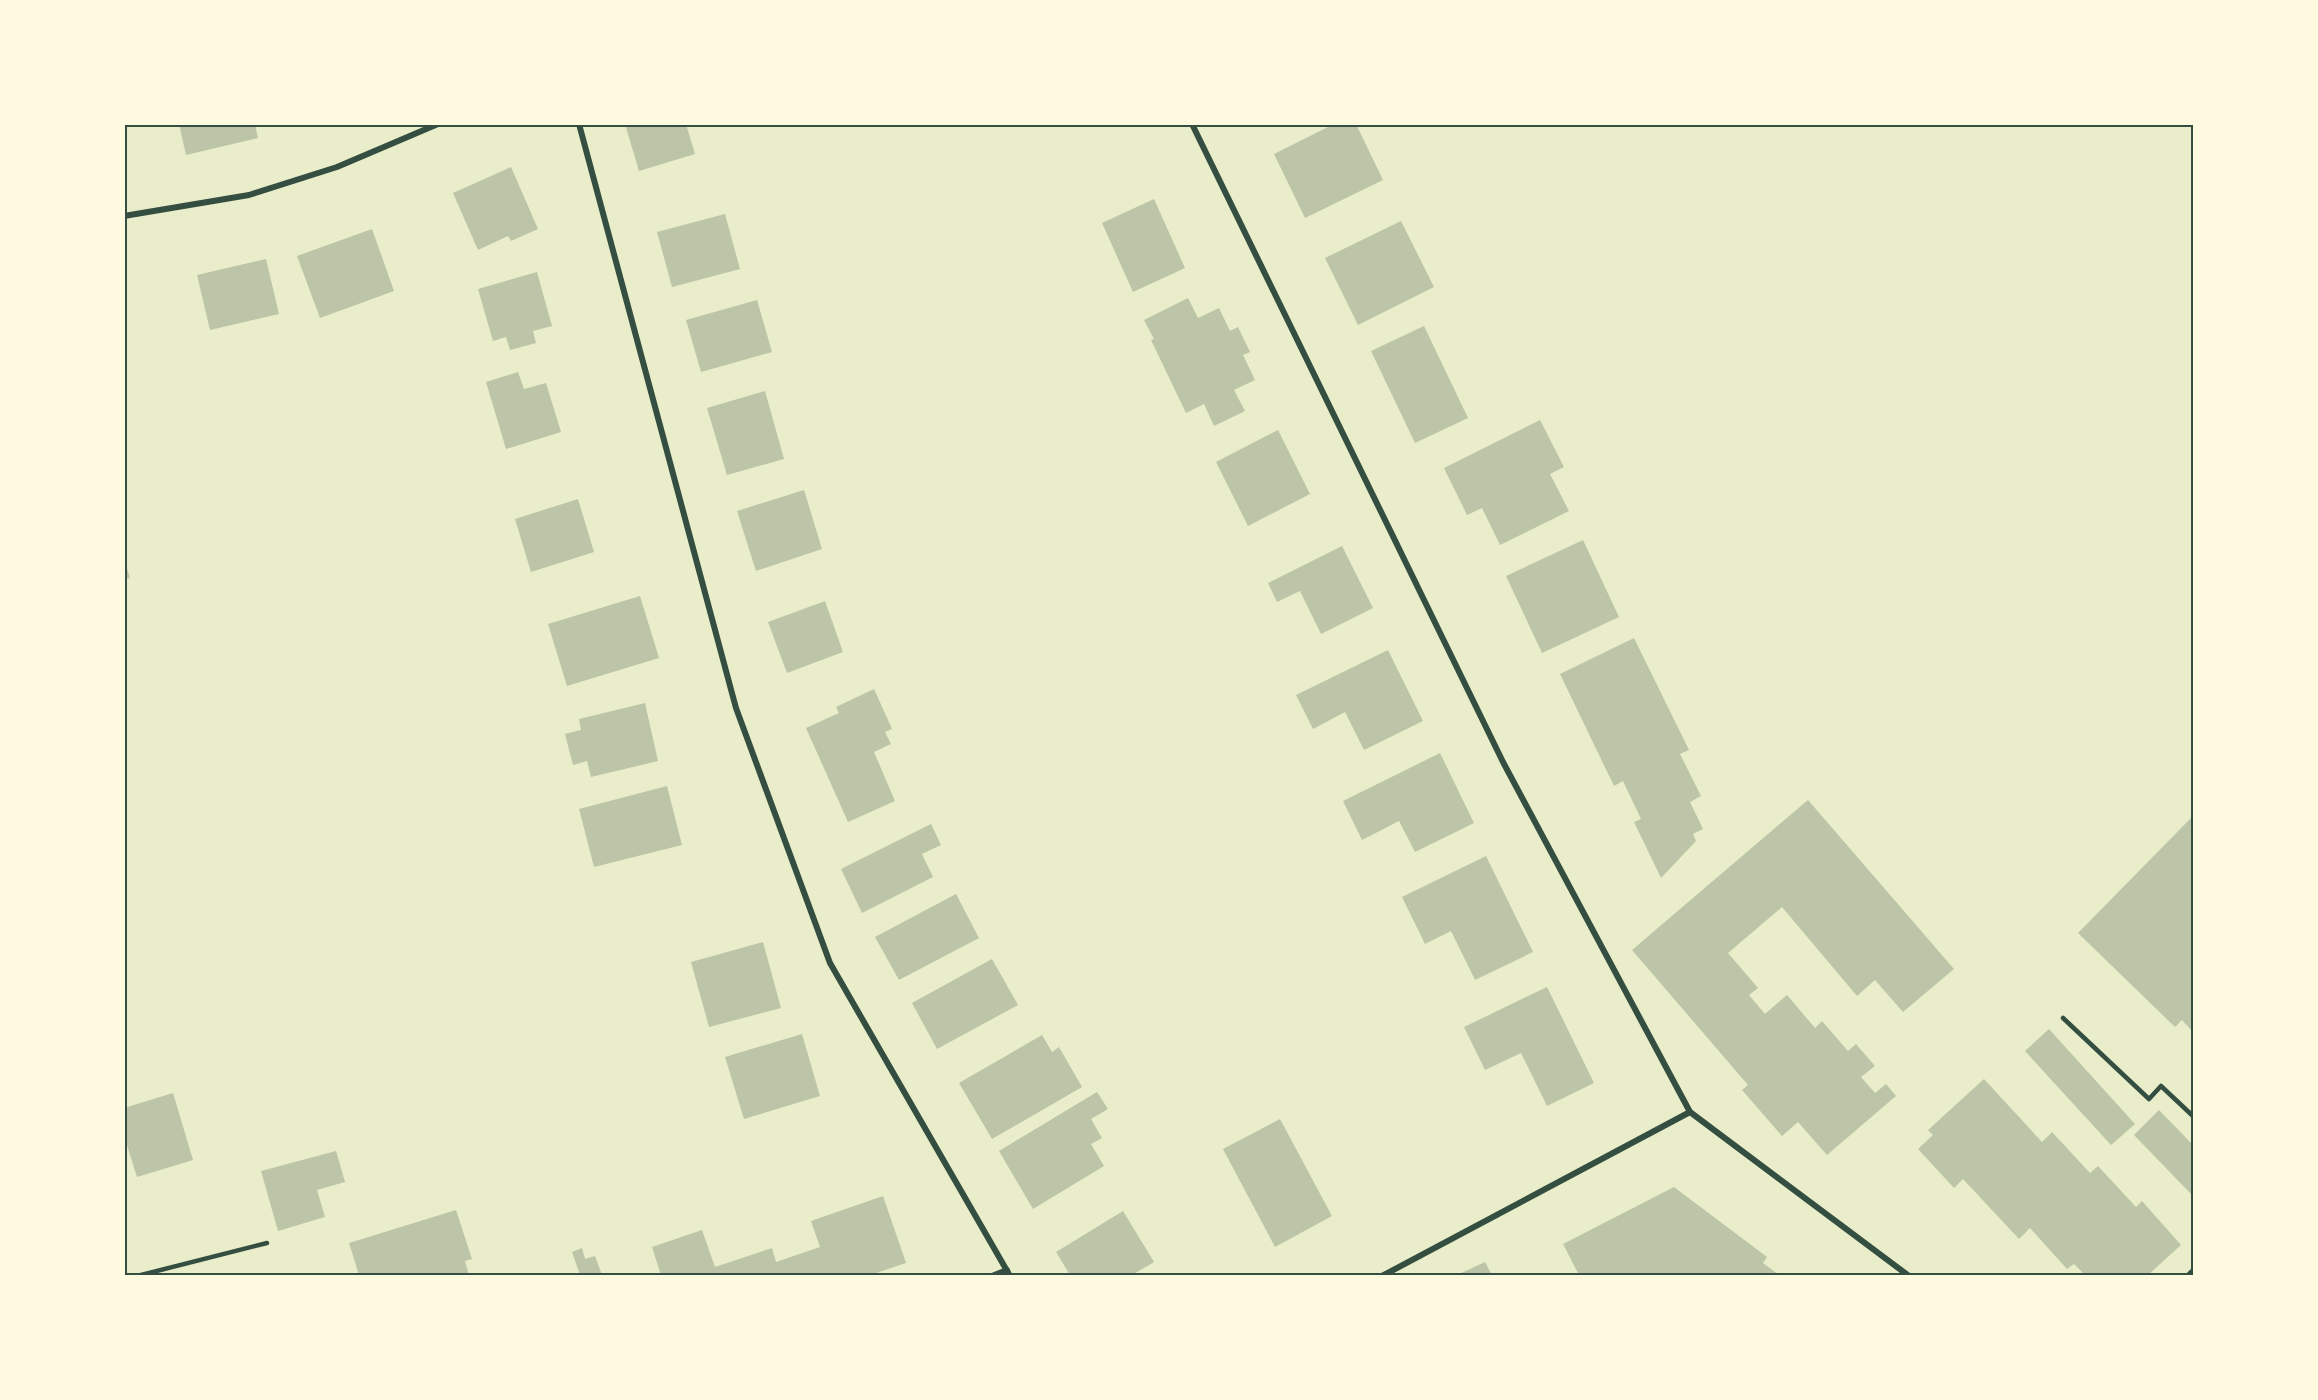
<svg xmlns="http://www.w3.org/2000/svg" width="2318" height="1400" font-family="'Exo 2',sans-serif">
	<rect width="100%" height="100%" fill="#e9edc9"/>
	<!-- building -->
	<g fill="#bcc5a7">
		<path d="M 179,124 L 255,124 L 258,138 L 186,155 Z"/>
		<path d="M 625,124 L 686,124 L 695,154 L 639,171 Z"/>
		<path d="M 1334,124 L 1356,124 L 1383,180 L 1305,218 L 1274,154 Z"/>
		<path d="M 511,167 L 538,229 L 511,241 L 508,236 L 478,250 L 453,193 Z"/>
		<path d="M 1154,199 L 1185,268 L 1133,292 L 1102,223 Z"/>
		<path d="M 725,214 L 740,269 L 672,287 L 657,232 Z"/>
		<path d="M 1401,221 L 1434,287 L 1358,325 L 1325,258 Z"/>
		<path d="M 372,229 L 394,291 L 320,318 L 297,256 Z"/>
		<path d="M 266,259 L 279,314 L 210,330 L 197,275 Z"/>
		<path d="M 537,272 L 552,326 L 533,331 L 536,343 L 510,350 L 506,337 L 493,341 L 478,289 Z"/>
		<path d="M 1188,298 L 1198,318 L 1219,308 L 1230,331 L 1238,327 L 1250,352 L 1243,355 L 1255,380 L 1234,390 L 1245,411 L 1214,426 L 1204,404 L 1186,413 L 1151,340 L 1154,339 L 1144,320 Z"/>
		<path d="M 757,300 L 772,352 L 701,372 L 686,320 Z"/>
		<path d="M 1424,326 L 1468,418 L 1415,443 L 1371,351 Z"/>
		<path d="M 518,372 L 524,389 L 546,383 L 561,432 L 506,449 L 486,382 Z"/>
		<path d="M 765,391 L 784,459 L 727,475 L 707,408 Z"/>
		<path d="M 1540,420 L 1564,467 L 1550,474 L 1569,511 L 1500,545 L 1482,508 L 1467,515 L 1444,468 Z"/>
		<path d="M 1278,430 L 1310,494 L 1248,526 L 1216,462 Z"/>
		<path d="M 804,490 L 822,549 L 756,571 L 737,511 Z"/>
		<path d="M 578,499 L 594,552 L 531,572 L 515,519 Z"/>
		<path d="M 1583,540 L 1619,617 L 1542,653 L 1506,576 Z"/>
		<path d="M 1342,546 L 1373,608 L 1321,634 L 1300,591 L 1277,602 L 1268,583 Z"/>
		<path d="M 124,559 L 130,578 L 124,579 Z"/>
		<path d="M 640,596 L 659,658 L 567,686 L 548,624 Z"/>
		<path d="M 825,601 L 843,652 L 787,673 L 768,622 Z"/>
		<path d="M 1634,638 L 1689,750 L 1680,754 L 1701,796 L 1690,802 L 1703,829 L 1693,834 L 1696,841 L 1661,878 L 1634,822 L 1641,819 L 1623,781 L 1614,786 L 1560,674 Z"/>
		<path d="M 1388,650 L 1423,721 L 1364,750 L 1345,712 L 1313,729 L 1296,695 Z"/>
		<path d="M 874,689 L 892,729 L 885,732 L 891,744 L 874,752 L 895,801 L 848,822 L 806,728 L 839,713 L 836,707 Z"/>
		<path d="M 645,703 L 658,761 L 591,777 L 587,761 L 573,765 L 565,734 L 581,730 L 579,719 Z"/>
		<path d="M 1440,753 L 1474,823 L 1415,852 L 1399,821 L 1362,840 L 1343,801 Z"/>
		<path d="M 667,786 L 682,845 L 594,867 L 579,809 Z"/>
		<path d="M 1808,800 L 1954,969 L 1903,1012 L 1875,980 L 1857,996 L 1782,907 L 1728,953 L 1758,988 L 1749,995 L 1765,1014 L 1787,995 L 1815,1028 L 1822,1021 L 1848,1051 L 1856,1044 L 1875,1066 L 1861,1077 L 1875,1093 L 1886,1084 L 1896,1096 L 1827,1155 L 1798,1122 L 1782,1136 L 1742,1090 L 1748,1085 L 1632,950 Z"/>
		<path d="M 2193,816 L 2193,1032 L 2182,1020 L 2175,1027 L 2078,933 Z"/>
		<path d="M 931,824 L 941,845 L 922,854 L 933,877 L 862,913 L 841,869 Z"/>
		<path d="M 1486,856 L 1533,952 L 1475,980 L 1451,931 L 1425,944 L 1402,897 Z"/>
		<path d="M 956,894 L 979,938 L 899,980 L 875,937 Z"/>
		<path d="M 763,942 L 781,1008 L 709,1027 L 691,962 Z"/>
		<path d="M 992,959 L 1018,1005 L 937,1049 L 912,1003 Z"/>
		<path d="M 1547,987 L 1594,1083 L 1547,1106 L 1521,1053 L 1485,1070 L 1464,1027 Z"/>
		<path d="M 2049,1029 L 2135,1124 L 2111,1145 L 2025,1051 Z"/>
		<path d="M 802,1034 L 820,1096 L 744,1119 L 725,1057 Z"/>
		<path d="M 1042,1035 L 1052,1052 L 1059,1047 L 1082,1087 L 992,1139 L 959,1083 Z"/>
		<path d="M 1984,1079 L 2042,1142 L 2052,1132 L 2090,1173 L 2098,1166 L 2136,1207 L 2142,1201 L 2181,1245 L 2148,1275 L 2085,1275 L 2074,1264 L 2067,1269 L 2030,1228 L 2019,1239 L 1963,1179 L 1954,1188 L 1918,1149 L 1933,1135 L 1928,1130 Z"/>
		<path d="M 1097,1092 L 1108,1109 L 1091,1119 L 1102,1138 L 1091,1144 L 1104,1166 L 1033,1209 L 999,1151 Z"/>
		<path d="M 173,1093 L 193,1160 L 137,1177 L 124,1136 L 124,1108 Z"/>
		<path d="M 2159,1110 L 2193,1145 L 2193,1196 L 2134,1135 Z"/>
		<path d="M 1280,1119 L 1332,1216 L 1275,1247 L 1223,1149 Z"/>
		<path d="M 336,1151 L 345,1182 L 317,1190 L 325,1217 L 278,1231 L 261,1171 Z"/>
		<path d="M 1674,1187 L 1767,1257 L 1763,1263 L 1779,1275 L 1579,1275 L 1563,1244 Z"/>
		<path d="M 883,1196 L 906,1263 L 870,1275 L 718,1275 L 717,1273 L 708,1275 L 661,1275 L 652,1247 L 702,1230 L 715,1267 L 772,1248 L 776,1262 L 820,1247 L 811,1221 Z"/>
		<path d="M 456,1210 L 472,1259 L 465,1261 L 469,1275 L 359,1275 L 349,1243 Z"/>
		<path d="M 1123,1211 L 1154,1262 L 1132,1275 L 1070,1275 L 1056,1252 Z"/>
		<path d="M 582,1248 L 585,1259 L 595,1256 L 602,1275 L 580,1275 L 572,1252 Z"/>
		<path d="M 1485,1262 L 1492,1275 L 1457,1275 Z"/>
	</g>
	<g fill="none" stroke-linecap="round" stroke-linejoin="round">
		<!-- service -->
		<g stroke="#344e41" stroke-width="4.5">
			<path d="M 2063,1018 L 2149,1099 L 2161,1086 L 2194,1117"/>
			<path d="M 137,1276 L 267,1243"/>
			<path d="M 2187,1276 L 2194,1269"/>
		</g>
		<!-- minor -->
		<g stroke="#344e41" stroke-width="6">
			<path d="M 579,124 L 736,708 L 830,963 L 1010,1276"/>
			<path d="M 1192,124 L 1503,762 L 1690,1112 L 1909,1276"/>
			<path d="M 124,216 L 249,195 L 337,167 L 438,124"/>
			<path d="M 992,1276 L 1007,1270"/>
			<path d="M 1382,1276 L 1690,1112"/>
		</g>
	</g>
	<!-- border -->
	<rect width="2318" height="1400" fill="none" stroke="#fefae0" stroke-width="252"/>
	<rect x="126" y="126" width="2066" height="1148" fill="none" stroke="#344e41" stroke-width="2"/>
</svg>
